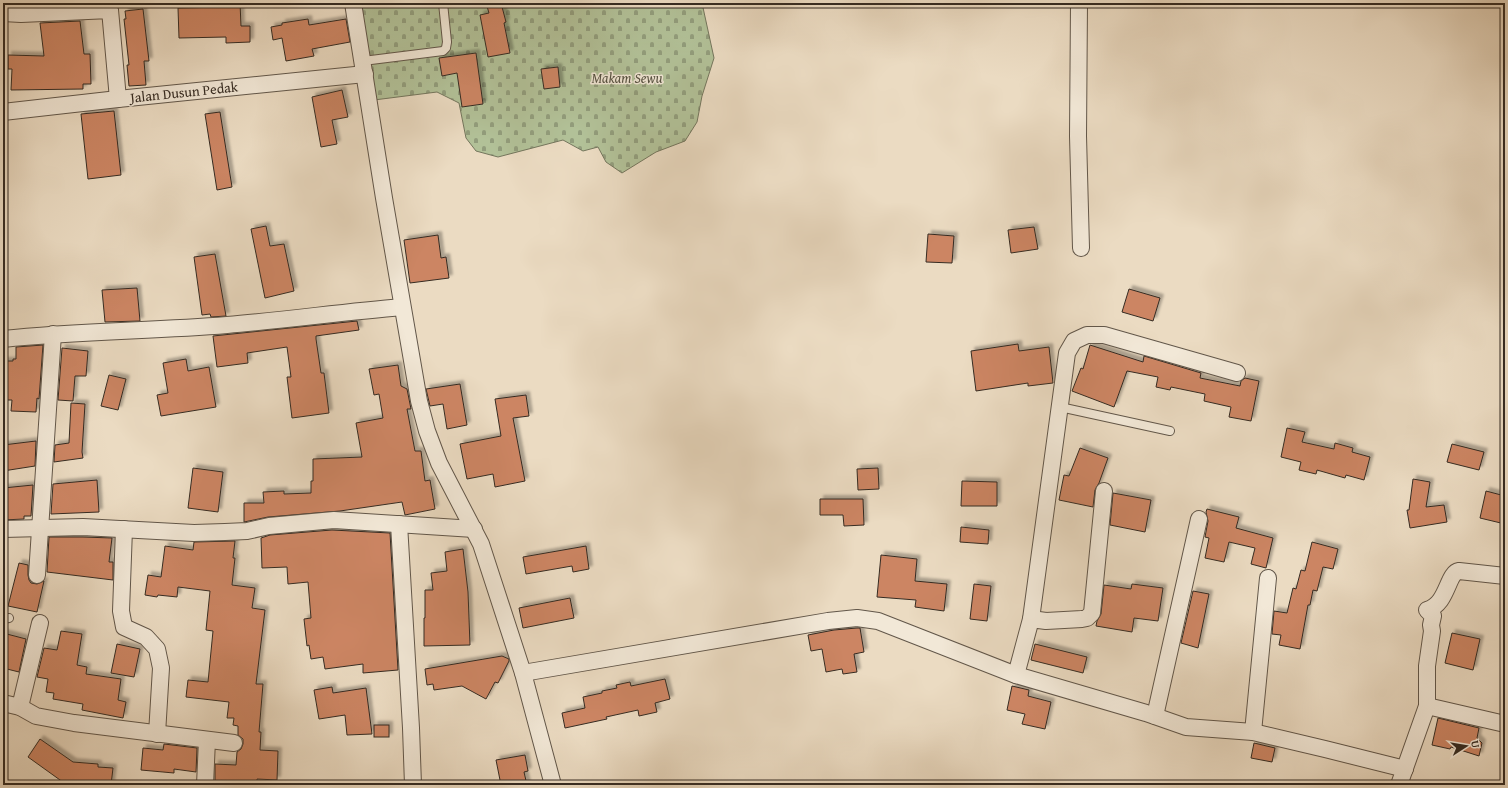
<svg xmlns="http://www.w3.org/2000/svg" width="1508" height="788" font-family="'Gentium Book Plus',serif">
	<defs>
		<pattern id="cemetery-stones" width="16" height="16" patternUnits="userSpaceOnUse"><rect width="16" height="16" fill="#b2c198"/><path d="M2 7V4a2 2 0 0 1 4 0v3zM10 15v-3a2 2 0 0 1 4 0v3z" fill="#929d7c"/></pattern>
		<filter id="shadow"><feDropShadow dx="3.5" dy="-3.5" stdDeviation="1" flood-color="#0004"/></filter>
	</defs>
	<rect width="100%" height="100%" fill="#ebdbc2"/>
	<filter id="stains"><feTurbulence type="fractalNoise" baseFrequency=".005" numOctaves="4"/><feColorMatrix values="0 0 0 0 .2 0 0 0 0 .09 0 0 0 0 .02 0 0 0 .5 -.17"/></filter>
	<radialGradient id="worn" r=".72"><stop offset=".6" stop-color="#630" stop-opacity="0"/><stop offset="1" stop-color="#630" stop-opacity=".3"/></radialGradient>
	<!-- cemetery -->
	<path fill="url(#cemetery-stones)" stroke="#74765d" d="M 361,3 L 702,3 L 714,58 L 702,96 L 697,122 L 685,141 L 656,152 L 622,173 L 606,162 L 598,147 L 583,151 L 563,140 L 498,157 L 476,151 L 466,138 L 459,103 L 437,92 L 374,100 Z"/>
	<!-- building -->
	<g fill="#cc8564" stroke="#352b22" filter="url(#shadow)">
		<path d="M 225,3 L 240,3 L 241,26 L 250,26 L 250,42 L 226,43 L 226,37 L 179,38 L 178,8 L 225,7 Z"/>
		<path d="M 486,3 L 501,3 L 506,22 L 504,23 L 510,53 L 488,57 L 480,15 L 489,13 Z"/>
		<path d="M 143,9 L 149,61 L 144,61 L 146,85 L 129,86 L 127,65 L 129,65 L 124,19 L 126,19 L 125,11 Z"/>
		<path d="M 308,19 L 309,25 L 346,19 L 350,42 L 312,49 L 314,56 L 286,61 L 282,38 L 273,40 L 271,27 L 282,25 L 282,23 Z"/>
		<path d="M 80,21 L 84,54 L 90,54 L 91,84 L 83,84 L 83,89 L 11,90 L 12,69 L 8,69 L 8,55 L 44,56 L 40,23 Z"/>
		<path d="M 476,53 L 483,104 L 462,107 L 457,73 L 442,76 L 439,58 Z"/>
		<path d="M 558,67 L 560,87 L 544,89 L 541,69 Z"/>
		<path d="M 342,90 L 348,117 L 332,120 L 337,144 L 321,147 L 312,97 Z"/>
		<path d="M 114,111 L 121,175 L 88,179 L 81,114 Z"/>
		<path d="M 220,112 L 232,187 L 217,190 L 205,114 Z"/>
		<path d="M 266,226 L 270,246 L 284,244 L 294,291 L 265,298 L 251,229 Z"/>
		<path d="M 1034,227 L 1038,249 L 1011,253 L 1008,230 Z"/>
		<path d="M 928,234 L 954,236 L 952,263 L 926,262 Z"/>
		<path d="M 438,235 L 441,258 L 446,257 L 449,278 L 410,283 L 404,240 Z"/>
		<path d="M 215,254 L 226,316 L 211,317 L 210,314 L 202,315 L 194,257 Z"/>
		<path d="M 137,288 L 140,321 L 105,322 L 102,290 Z"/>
		<path d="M 1129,289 L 1160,298 L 1153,321 L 1122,312 Z"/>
		<path d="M 357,321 L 359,330 L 316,336 L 316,339 L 321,373 L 324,373 L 329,413 L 292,418 L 287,377 L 291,377 L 287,347 L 247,353 L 248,363 L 217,367 L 213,336 Z"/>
		<path d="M 1018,344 L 1019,351 L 1049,347 L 1053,383 L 1028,386 L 1028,383 L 976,391 L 971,351 Z"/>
		<path d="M 43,345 L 39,399 L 37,398 L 36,412 L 11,411 L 12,400 L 3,400 L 3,361 L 13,361 L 13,359 L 16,359 L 16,347 Z"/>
		<path d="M 1090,345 L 1143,362 L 1144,356 L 1201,373 L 1200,378 L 1240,386 L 1241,381 L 1245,378 L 1259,381 L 1251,421 L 1229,417 L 1231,407 L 1204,401 L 1205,394 L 1171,387 L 1170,390 L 1156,387 L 1158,377 L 1127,371 L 1114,407 L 1072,391 L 1081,368 L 1083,369 Z"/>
		<path d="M 62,348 L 88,351 L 86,376 L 75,376 L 73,401 L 58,400 Z"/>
		<path d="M 186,359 L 188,371 L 209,367 L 216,407 L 161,416 L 157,395 L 168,393 L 163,363 Z"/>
		<path d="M 398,365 L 401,386 L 407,389 L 411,409 L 407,409 L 415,451 L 421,451 L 425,481 L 430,480 L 435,509 L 405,515 L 402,502 L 340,511 L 268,517 L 244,522 L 244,503 L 264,503 L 263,492 L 284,491 L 284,494 L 311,493 L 311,481 L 313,481 L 313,459 L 362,457 L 356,423 L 383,418 L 379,394 L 374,395 L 369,369 Z"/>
		<path d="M 109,375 L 126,379 L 118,410 L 101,406 Z"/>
		<path d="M 460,384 L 467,425 L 447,429 L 443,404 L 430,406 L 426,389 Z"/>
		<path d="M 526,395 L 529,416 L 513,418 L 525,481 L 495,487 L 493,474 L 467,479 L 460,444 L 501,436 L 495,399 Z"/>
		<path d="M 71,403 L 85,404 L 82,452 L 83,458 L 54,462 L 55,445 L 69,443 Z"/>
		<path d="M 1287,428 L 1305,432 L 1302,442 L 1334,449 L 1335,443 L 1353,448 L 1352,452 L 1370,457 L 1364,480 L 1346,475 L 1345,478 L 1317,470 L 1316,474 L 1299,470 L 1301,462 L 1281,457 Z"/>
		<path d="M 36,441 L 35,466 L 3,471 L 3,445 Z"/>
		<path d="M 1452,444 L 1484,452 L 1479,470 L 1447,462 Z"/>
		<path d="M 1080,448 L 1108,458 L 1099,483 L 1095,490 L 1093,507 L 1059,500 L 1064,475 L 1069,476 Z"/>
		<path d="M 193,468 L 223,472 L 218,512 L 188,508 Z"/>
		<path d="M 878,468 L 879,489 L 858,490 L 857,469 Z"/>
		<path d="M 1413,479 L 1430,482 L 1426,507 L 1444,505 L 1447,522 L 1410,528 L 1407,510 L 1409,510 Z"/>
		<path d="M 97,480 L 99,512 L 51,514 L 53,484 Z"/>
		<path d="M 962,481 L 997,482 L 997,506 L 961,506 Z"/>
		<path d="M 33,485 L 31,516 L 24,516 L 24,519 L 3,520 L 3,488 Z"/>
		<path d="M 1486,491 L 1505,496 L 1505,524 L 1480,518 Z"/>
		<path d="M 1113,493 L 1151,500 L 1145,532 L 1110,525 Z"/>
		<path d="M 820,499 L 863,499 L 864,525 L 844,526 L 843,515 L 820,515 Z"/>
		<path d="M 1207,509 L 1239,517 L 1236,528 L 1273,538 L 1266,568 L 1251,564 L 1255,548 L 1229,542 L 1224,562 L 1205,558 L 1209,538 L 1205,537 L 1208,521 L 1206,512 Z"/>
		<path d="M 961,527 L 989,530 L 988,544 L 960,542 Z"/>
		<path d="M 332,530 L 390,533 L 398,670 L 363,673 L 363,664 L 325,669 L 323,657 L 311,659 L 309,645 L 307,646 L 304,619 L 311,618 L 308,582 L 288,584 L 287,567 L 262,568 L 261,538 L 270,535 Z"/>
		<path d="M 49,537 L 83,537 L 112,538 L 109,562 L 113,562 L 113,580 L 47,572 Z"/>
		<path d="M 235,541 L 233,558 L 235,558 L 232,585 L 255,588 L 252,608 L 265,610 L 256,684 L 263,684 L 259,732 L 261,732 L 260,750 L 278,751 L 277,780 L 257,779 L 257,785 L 215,785 L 215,764 L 236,765 L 237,752 L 241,749 L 243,744 L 243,739 L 238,735 L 238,726 L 233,725 L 234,718 L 227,718 L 229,702 L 186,697 L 188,680 L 208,682 L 213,631 L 206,630 L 210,591 L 178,587 L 177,597 L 158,595 L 157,597 L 145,595 L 148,575 L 161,577 L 165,546 L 193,550 L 194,542 Z"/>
		<path d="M 1312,542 L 1338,549 L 1333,569 L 1323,567 L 1317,591 L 1313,590 L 1310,605 L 1308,605 L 1300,649 L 1279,645 L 1281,635 L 1272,634 L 1274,611 L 1287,613 L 1293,588 L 1296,589 L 1301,570 L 1305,571 Z"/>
		<path d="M 586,546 L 589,569 L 573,572 L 572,566 L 526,574 L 523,557 Z"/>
		<path d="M 463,549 L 468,592 L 470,645 L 424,646 L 424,618 L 425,618 L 425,590 L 433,590 L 431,573 L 447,571 L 445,552 Z"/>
		<path d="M 881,555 L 917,559 L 915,581 L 947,584 L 944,611 L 915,607 L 916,600 L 877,597 Z"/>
		<path d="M 19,563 L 28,565 L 28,575 L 29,580 L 31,583 L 37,584 L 44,581 L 37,612 L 8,606 Z"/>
		<path d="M 974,584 L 991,586 L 987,621 L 970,619 Z"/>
		<path d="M 1132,584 L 1163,588 L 1158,621 L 1134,618 L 1132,632 L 1096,626 L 1097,621 L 1101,614 L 1104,585 L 1131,589 Z"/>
		<path d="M 1193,591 L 1209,594 L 1198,648 L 1181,643 Z"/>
		<path d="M 570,598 L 574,618 L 523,628 L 519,608 Z"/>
		<path d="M 857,628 L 860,628 L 864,652 L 854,654 L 857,672 L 843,674 L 842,669 L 826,672 L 822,649 L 811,651 L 808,635 L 834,630 Z"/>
		<path d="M 61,631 L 82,634 L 77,665 L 87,667 L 86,674 L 121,679 L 118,700 L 126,702 L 123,718 L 82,710 L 83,704 L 53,699 L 54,693 L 46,692 L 48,679 L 37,677 L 44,648 L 57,650 Z"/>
		<path d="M 3,633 L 26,639 L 19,672 L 3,668 Z"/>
		<path d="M 1452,633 L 1480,639 L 1473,670 L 1445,663 Z"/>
		<path d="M 117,644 L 140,649 L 134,677 L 111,673 Z"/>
		<path d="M 1035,644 L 1087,657 L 1083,673 L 1031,660 Z"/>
		<path d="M 502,656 L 509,659 L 509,661 L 498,683 L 495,682 L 486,699 L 462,686 L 434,690 L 433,684 L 427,685 L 425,669 Z"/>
		<path d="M 665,679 L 670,699 L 655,703 L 657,712 L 639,716 L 638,710 L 606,717 L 607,719 L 565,728 L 562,713 L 585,708 L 583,697 L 602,693 L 602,691 L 617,688 L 616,685 L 630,682 L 631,686 Z"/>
		<path d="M 1012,686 L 1029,690 L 1028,696 L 1051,702 L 1045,729 L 1022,724 L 1025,714 L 1007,710 Z"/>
		<path d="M 332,687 L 333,693 L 366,688 L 372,734 L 347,735 L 345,715 L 319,719 L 314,690 Z"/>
		<path d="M 1438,718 L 1479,728 L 1477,738 L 1482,743 L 1479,756 L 1451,747 L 1450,749 L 1432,745 Z"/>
		<rect x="374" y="725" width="15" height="12"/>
		<path d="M 40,739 L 73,762 L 98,764 L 98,767 L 113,768 L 111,785 L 67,785 L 28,757 Z"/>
		<path d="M 1254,743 L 1275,748 L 1272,762 L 1251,758 Z"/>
		<path d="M 164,744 L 197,748 L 196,772 L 174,769 L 174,773 L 141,770 L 143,748 L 163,750 Z"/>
		<path d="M 525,755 L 528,771 L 524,772 L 527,785 L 501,785 L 496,760 Z"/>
	</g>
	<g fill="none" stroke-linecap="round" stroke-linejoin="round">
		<defs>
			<g id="lane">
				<path d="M 363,61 L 443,51 L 446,48 L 447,42 L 443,3"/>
				<path d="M 1060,407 L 1170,431"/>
				<path d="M 3,619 L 9,618"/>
			</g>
			<g id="street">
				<path d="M 353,3 L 384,198 L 419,401 L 427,431 L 439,463 L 481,544 L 523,673 L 553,785"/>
				<path d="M 1079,3 L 1078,136 L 1081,248"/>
				<path d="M 3,13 L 21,14 L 110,10 L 118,99"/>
				<path d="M 3,112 L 118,99 L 365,74"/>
				<path d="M 3,339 C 78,331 152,331 227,325 C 286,320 344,312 402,307"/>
				<path d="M 399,524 L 411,728 L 413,785"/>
				<path d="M 3,529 L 83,527 L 194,533 L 225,532 L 247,531 L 269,526 L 334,520 L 474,529"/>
				<path d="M 124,529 L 121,611 L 124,627 L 146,637 L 157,649 L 161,668 L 157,734"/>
				<path d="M 37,575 L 53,334"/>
				<path d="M 1031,619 L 1067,353 L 1074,341 L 1087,335 L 1104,335 L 1237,373"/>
				<path d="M 523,673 L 828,621 L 857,618 L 878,621 L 1016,675 L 1146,713 L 1186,727 L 1253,732 L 1325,749 L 1405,769"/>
				<path d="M 1016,675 L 1031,619 L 1046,621 L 1082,619 L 1087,618 L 1092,613 L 1104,491"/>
				<path d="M 3,703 L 20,707 L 36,716 L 74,723 L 234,743"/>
				<path d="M 1427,706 L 1505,724"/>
				<path d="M 20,707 L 40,623"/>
				<path d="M 1155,716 L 1199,519"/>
				<path d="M 1253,732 L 1268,578"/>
				<path d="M 205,785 L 207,740"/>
				<path d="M 1399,785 L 1427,706 L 1427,666 L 1432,631 L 1431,625 L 1433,616 L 1427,610 C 1448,604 1447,573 1459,571 L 1505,576"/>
			</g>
		</defs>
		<!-- lane casing -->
		<use href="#lane" stroke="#62574a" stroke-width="10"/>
		<!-- street casing -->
		<use href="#street" stroke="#62574a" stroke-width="18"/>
		<!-- lane -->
		<use href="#lane" stroke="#f2e8d7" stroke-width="8"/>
		<!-- street -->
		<use href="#street" stroke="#f2e8d7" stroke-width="16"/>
	</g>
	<g text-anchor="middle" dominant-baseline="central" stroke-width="3" stroke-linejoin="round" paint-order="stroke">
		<!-- park labels -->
		<g font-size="14" font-style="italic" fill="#545040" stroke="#f2e8d7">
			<text x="627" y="78">Makam Sewu</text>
		</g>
		<!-- street labels -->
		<g font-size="14" fill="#352b22" stroke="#f2e8d7">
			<text transform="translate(184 92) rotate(-6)">Jalan Dusun Pedak</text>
		</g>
	</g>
	<!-- margin -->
	<rect width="1508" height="788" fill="none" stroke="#ebdbc2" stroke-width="16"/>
	<rect x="4" y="4" width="1500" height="780" fill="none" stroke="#352b22" stroke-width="2"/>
	<rect x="8" y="8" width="1492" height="772" fill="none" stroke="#352b22"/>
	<!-- north arrow -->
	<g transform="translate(1466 746) rotate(78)" stroke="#f2e8d7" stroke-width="3" paint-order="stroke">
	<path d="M0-3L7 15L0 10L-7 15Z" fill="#352b22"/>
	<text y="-6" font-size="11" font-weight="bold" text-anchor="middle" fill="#352b22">U</text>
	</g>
	<rect width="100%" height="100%" filter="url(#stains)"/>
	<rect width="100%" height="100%" fill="url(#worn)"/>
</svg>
